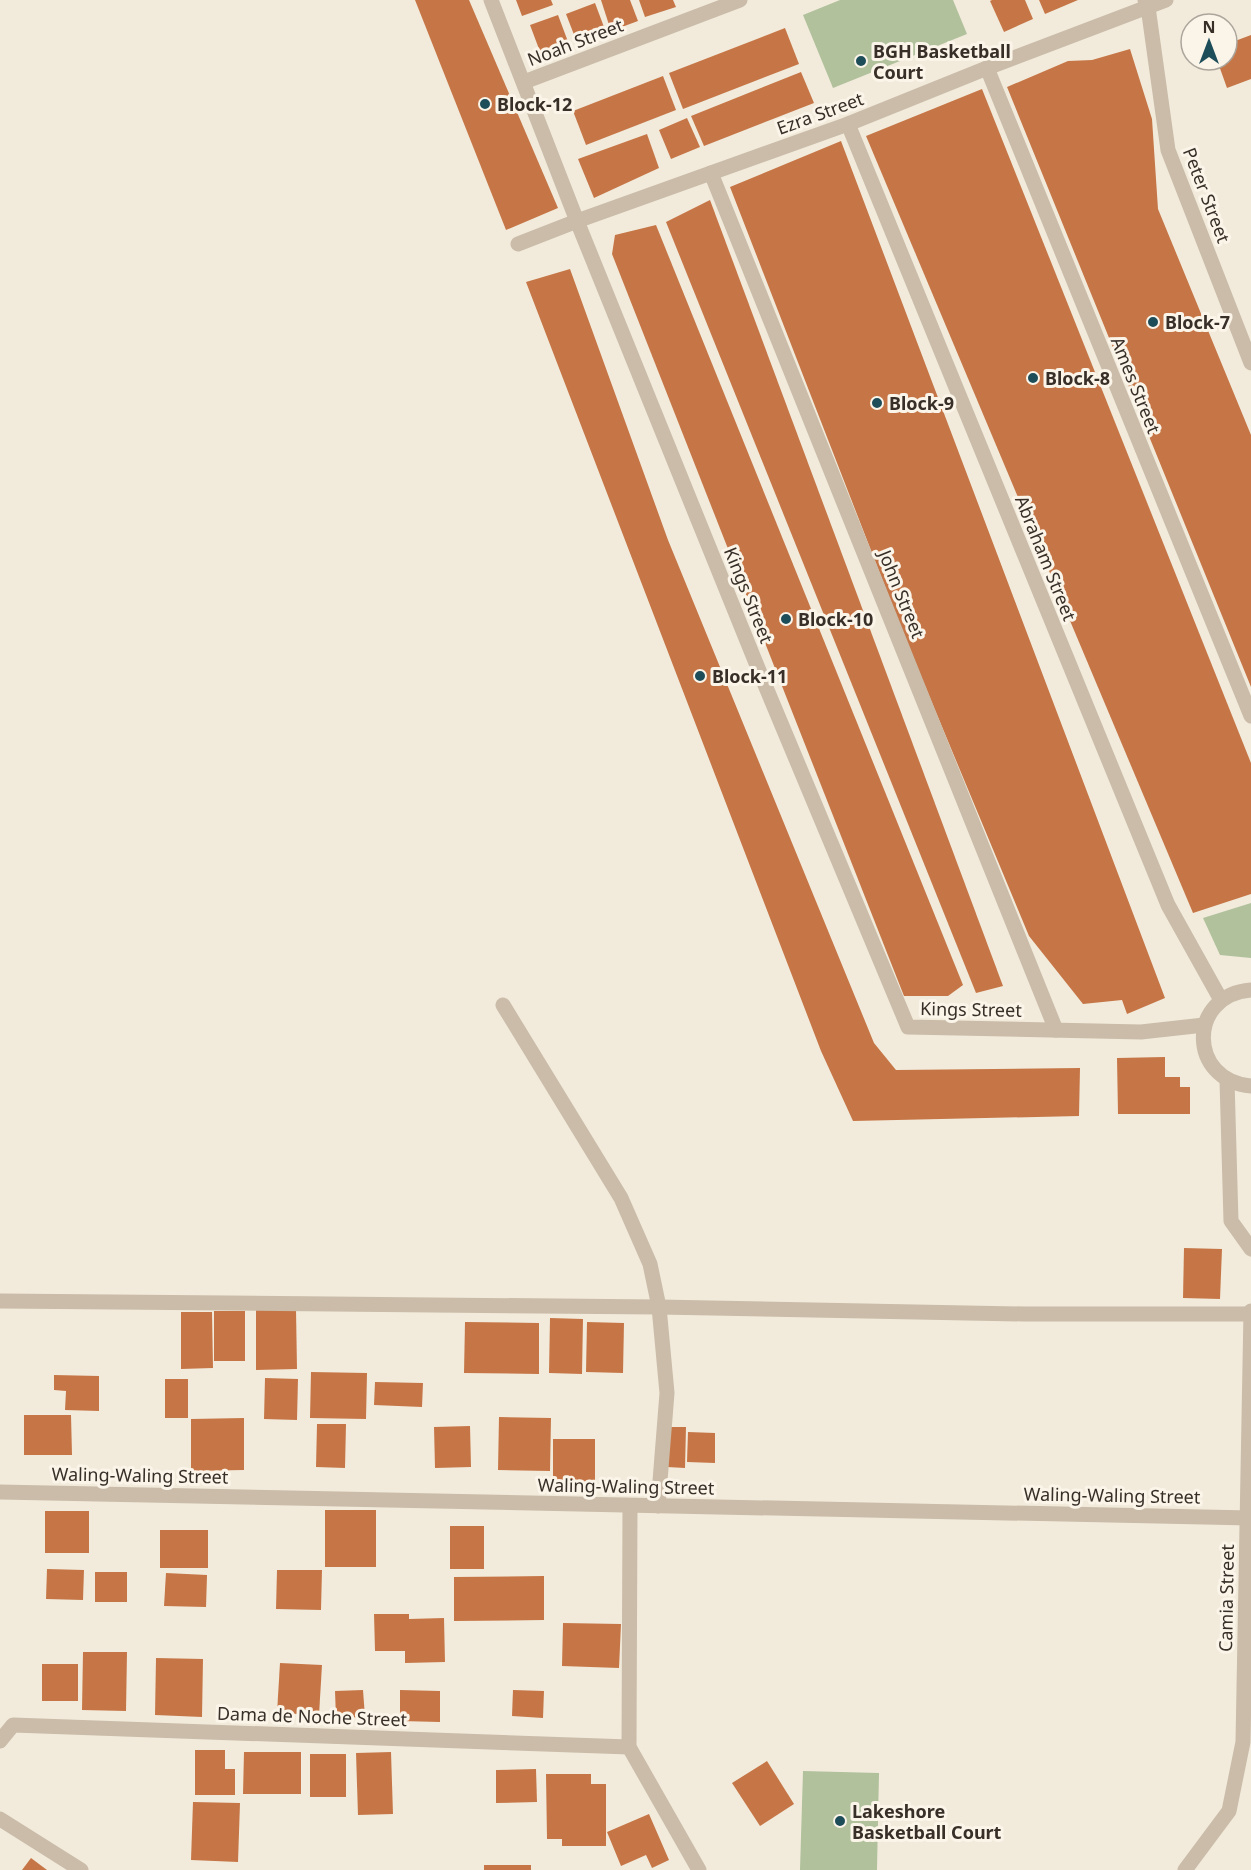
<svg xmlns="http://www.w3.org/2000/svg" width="1251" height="1870" font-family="'Noto Sans',sans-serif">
	<rect width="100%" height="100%" fill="#f2ebdc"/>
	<!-- green -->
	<g fill="#b0c19c">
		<path d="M 840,0 L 953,0 L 967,34 L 833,88 L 803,15 Z"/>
		<path d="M 1251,903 L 1251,958 L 1220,955 L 1203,918 Z"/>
		<path d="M 803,1771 L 879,1773 L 877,1870 L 800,1870 Z"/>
	</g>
	<!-- building -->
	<g fill="#c67646">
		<path d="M 415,0 L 469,0 L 558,208 L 506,230 Z"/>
		<path d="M 516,0 L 551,0 L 553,5 L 522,16 Z"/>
		<path d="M 601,0 L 630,0 L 638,21 L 611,31 Z"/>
		<path d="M 639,0 L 673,0 L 676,7 L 645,17 Z"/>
		<path d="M 992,0 L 1025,0 L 1033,19 L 1004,32 L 990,1 Z"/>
		<path d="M 1039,0 L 1078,0 L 1045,14 Z"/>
		<path d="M 595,3 L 607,35 L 578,45 L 566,14 Z"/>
		<path d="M 558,15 L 570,47 L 542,57 L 530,25 Z"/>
		<path d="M 785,28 L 799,64 L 683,109 L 669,73 Z"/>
		<path d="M 1251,35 L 1251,79 L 1227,88 L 1217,60 L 1227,60 L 1227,44 Z"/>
		<path d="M 1130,49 L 1152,119 L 1158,209 L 1251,435 L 1251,687 L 1007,87 L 1068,61 L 1092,60 Z"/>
		<path d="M 801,72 L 814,103 L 704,146 L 691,116 Z"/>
		<path d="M 663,76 L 676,110 L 586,145 L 573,111 Z"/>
		<path d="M 982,89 L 1251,763 L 1251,894 L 1193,913 L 866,136 Z"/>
		<path d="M 687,118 L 700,147 L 671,159 L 659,130 Z"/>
		<path d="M 647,134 L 659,168 L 594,198 L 578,159 Z"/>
		<path d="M 841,141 L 1165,998 L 1127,1014 L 1122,1000 L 1083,1004 L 1029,936 L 903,633 L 730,187 Z"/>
		<path d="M 710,200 L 1003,986 L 976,993 L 666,222 Z"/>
		<path d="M 656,225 L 963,985 L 948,996 L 904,996 L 612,254 L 615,235 Z"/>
		<path d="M 570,269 L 668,540 L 874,1043 L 896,1070 L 1080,1068 L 1079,1116 L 853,1121 L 821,1051 L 526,282 Z"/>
		<path d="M 1165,1057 L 1165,1077 L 1180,1077 L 1180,1087 L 1190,1087 L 1190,1114 L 1118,1114 L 1117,1058 Z"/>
		<path d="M 1184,1248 L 1222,1249 L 1220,1299 L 1183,1298 Z"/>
		<path d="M 296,1309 L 297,1369 L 256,1370 L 256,1310 Z"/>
		<rect x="214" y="1311" width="31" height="50"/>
		<path d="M 181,1312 L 212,1312 L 213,1368 L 181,1369 Z"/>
		<path d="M 550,1318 L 583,1319 L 582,1374 L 549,1373 Z"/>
		<path d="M 465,1322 L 539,1323 L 539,1374 L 464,1373 Z"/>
		<path d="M 587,1322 L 624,1323 L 623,1373 L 586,1372 Z"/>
		<path d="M 311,1372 L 367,1373 L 366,1419 L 310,1418 Z"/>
		<path d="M 54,1375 L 99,1376 L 99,1411 L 65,1410 L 66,1391 L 54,1390 Z"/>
		<path d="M 265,1378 L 298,1379 L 297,1420 L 264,1419 Z"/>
		<rect x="165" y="1379" width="23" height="39"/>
		<path d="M 375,1382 L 423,1383 L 422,1407 L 374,1405 Z"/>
		<path d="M 24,1415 L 71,1415 L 72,1455 L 24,1455 Z"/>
		<path d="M 499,1417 L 551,1418 L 550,1471 L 498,1470 Z"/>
		<path d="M 244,1418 L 244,1470 L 191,1471 L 191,1419 Z"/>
		<path d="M 317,1424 L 346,1424 L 345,1468 L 316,1467 Z"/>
		<path d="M 470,1426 L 471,1467 L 435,1468 L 434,1427 Z"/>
		<path d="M 668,1427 L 686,1427 L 685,1468 L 667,1467 Z"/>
		<path d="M 688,1432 L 715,1433 L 715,1463 L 687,1462 Z"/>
		<rect x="553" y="1439" width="42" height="43"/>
		<rect x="325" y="1510" width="51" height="57"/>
		<rect x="45" y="1511" width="44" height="42"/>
		<rect x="450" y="1526" width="34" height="43"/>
		<rect x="160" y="1530" width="48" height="38"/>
		<path d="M 47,1569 L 84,1570 L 83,1600 L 46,1599 Z"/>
		<path d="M 277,1570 L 322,1570 L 321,1610 L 276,1609 Z"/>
		<rect x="95" y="1572" width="32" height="30"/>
		<path d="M 166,1573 L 207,1575 L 206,1607 L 164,1606 Z"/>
		<path d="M 544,1576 L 544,1620 L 454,1621 L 454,1577 Z"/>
		<path d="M 374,1614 L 409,1614 L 409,1619 L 444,1618 L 445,1662 L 405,1663 L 405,1651 L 375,1651 Z"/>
		<path d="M 563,1623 L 621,1624 L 619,1668 L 562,1666 Z"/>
		<path d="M 83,1652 L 127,1652 L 126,1711 L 82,1710 Z"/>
		<path d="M 156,1658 L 203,1659 L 202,1717 L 155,1715 Z"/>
		<path d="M 280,1663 L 322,1665 L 319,1715 L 277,1713 Z"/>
		<rect x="42" y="1664" width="36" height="37"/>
		<path d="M 363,1690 L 365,1717 L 336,1718 L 335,1691 Z"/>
		<path d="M 400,1690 L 440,1691 L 440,1722 L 400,1721 Z"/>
		<path d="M 513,1690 L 544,1691 L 543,1718 L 512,1716 Z"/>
		<path d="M 195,1750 L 225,1750 L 225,1769 L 235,1769 L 235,1795 L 195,1795 Z"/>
		<path d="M 244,1752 L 301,1752 L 301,1794 L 243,1794 Z"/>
		<path d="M 391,1752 L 393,1814 L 358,1815 L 356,1753 Z"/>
		<rect x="310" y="1754" width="36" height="43"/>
		<path d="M 767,1761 L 794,1804 L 760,1826 L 732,1783 Z"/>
		<path d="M 536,1769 L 537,1802 L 496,1803 L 496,1770 Z"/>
		<path d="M 546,1774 L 591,1774 L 591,1784 L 606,1784 L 606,1846 L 562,1846 L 562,1839 L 547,1839 Z"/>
		<path d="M 193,1802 L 240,1803 L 238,1862 L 191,1860 Z"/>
		<path d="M 649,1814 L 669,1860 L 652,1868 L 646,1855 L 621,1866 L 607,1832 Z"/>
		<path d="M 31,1858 L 47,1870 L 22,1870 Z"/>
		<rect x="484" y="1865" width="47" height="5"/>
	</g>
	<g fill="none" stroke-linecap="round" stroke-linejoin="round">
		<!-- minor -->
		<g stroke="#cabca8" stroke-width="15">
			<path d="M 491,0 L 577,221 L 760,673 L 908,1027 L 1141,1032 L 1204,1025"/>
			<path d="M 1145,0 L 1148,7 L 1168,150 L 1251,363"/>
			<path d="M 987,68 L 1251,716"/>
			<path d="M 524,82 L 740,0"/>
			<path d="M 848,124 L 1168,905 L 1221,1000"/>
			<path d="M 711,173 L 1056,1030"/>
			<path d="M 518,244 L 577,221 L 848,124 L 987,68 L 1166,0"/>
			<path d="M 1251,990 C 1187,995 1188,1081 1251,1086"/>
			<path d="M 503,1005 L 621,1198 L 650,1264 L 659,1307 L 667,1393 L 658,1506"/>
			<path d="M 1227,1080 L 1231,1221 L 1251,1249"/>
			<path d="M 0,1301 L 659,1307 L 1024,1314 L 1251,1314"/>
			<path d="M 0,1492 L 1251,1518"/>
			<path d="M 630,1506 L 629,1747 L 699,1870"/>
			<path d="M 0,1741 L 13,1725 L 629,1747"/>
			<path d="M 0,1819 L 81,1870"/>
			<path d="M 1185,1870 L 1229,1811 L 1243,1742 L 1251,1311"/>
		</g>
	</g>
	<!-- markers -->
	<g fill="#1d4d59" stroke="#faf4e9" stroke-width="2">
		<circle cx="861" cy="61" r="6"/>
		<circle cx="485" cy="104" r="6"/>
		<circle cx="1153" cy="322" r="6"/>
		<circle cx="1033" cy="378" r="6"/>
		<circle cx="877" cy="403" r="6"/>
		<circle cx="786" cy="619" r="6"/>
		<circle cx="700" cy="676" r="6"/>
		<circle cx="840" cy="1821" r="6"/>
	</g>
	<g text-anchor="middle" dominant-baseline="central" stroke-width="6" stroke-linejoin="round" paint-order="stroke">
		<!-- street labels -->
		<g font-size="18" fill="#372f28" stroke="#faf4e9">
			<text transform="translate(575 42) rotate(-21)">Noah Street</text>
			<text transform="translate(820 113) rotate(-20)">Ezra Street</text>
			<text transform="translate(1207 195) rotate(69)">Peter Street</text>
			<text transform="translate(1136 385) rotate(68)">Ames Street</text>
			<text transform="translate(1046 558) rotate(68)">Abraham Street</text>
			<text transform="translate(902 594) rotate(68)">John Street</text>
			<text transform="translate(749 595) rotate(68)">Kings Street</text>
			<text transform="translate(971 1009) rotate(1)">Kings Street</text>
			<text transform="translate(140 1475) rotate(1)">Waling-Waling Street</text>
			<text transform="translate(626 1486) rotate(1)">Waling-Waling Street</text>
			<text transform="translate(1112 1495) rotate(1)">Waling-Waling Street</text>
			<text transform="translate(1226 1598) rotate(-89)">Camia Street</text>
			<text transform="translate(312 1716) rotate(2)">Dama de Noche Street</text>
		</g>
		<!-- poi labels -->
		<g font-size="18" font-weight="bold" fill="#372f28" stroke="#faf4e9" text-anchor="start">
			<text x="873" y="51">BGH Basketball<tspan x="873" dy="21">Court</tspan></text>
			<text x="497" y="104">Block-12</text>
			<text x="1165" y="322">Block-7</text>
			<text x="1045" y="378">Block-8</text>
			<text x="889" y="403">Block-9</text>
			<text x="798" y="619">Block-10</text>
			<text x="712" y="676">Block-11</text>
			<text x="852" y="1811">Lakeshore<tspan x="852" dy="21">Basketball Court</tspan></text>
		</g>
	</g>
	<!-- north arrow -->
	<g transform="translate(1209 42)"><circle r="28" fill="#faf4e9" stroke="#aca59c" stroke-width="1.5"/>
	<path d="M0-4.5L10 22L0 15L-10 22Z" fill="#1d4d59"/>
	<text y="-9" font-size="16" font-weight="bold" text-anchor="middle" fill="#372f28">N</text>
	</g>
</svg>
